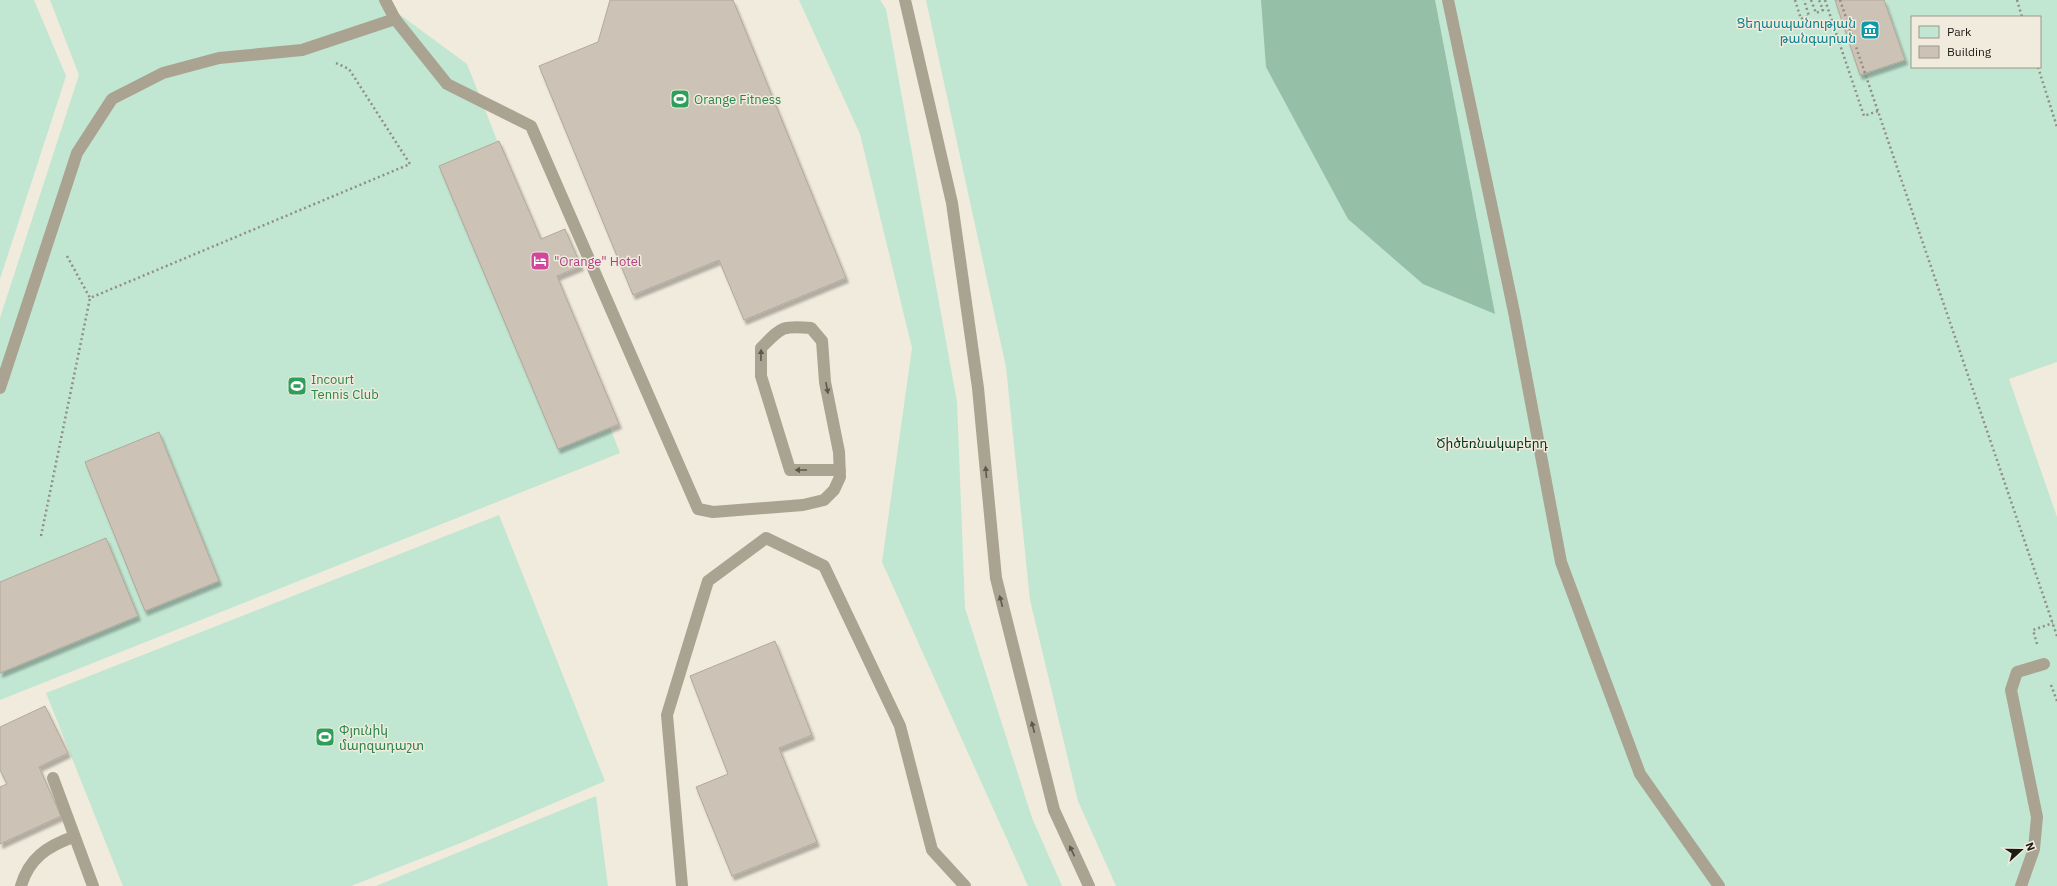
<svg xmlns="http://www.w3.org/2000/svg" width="2057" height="886" font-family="'IBM Plex Sans','Noto Sans Armenian',sans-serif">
	<defs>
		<filter id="shadow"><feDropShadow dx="2.5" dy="4.5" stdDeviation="1" flood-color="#0004"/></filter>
	</defs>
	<rect width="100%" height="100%" fill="#f0ebdc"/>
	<!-- green -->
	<g fill="#c1e6d1" fill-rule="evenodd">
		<path d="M 0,0 L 34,0 L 66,76 L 0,279 Z"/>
		<path d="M 50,0 L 380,0 L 467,64 L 620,453 L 0,700 L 0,318 L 79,75 Z"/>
		<path d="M 799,0 L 880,0 L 886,9 L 957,402 L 965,608 L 1032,818 L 1062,886 L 1028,886 L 882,562 L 912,348 L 860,134 Z"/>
		<path d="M 926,0 L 2057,0 L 2057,362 L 2009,379 L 2057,517 L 2057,886 L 1116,886 L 1078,801 L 1030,600 L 1006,367 ZM 1912,17 L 2040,17 L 2040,67 L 1912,67 Z"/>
		<path d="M 499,515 L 605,781 L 463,842 L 351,886 L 123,886 L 46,693 Z"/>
		<path d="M 596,796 L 608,886 L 376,886 Z"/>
	</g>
	<!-- forest -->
	<path fill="#95bfa7" d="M 1261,0 L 1435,0 L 1495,314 L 1423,284 L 1348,219 L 1266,67 Z"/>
	<!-- building -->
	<g fill="#ccc3b6" stroke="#b2a89c" filter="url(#shadow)">
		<path d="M 610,0 L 733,0 L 846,278 L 744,320 L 719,260 L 633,295 L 539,66 L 598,42 Z"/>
		<path d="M 1835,0 L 1884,0 L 1905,60 L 1860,75 Z"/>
		<path d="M 499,141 L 541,239 L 565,229 L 581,266 L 557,276 L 619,424 L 558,449 L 439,166 Z"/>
		<path d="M 159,432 L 219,581 L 145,611 L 85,462 Z"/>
		<path d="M 106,538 L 138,616 L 0,673 L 0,582 Z"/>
		<path d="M 775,641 L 812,735 L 779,748 L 817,842 L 732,876 L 696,787 L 728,774 L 690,676 Z"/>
		<path d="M 45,706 L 68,753 L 39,767 L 61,816 L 0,844 L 0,787 L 7,784 L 0,770 L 0,727 Z"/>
	</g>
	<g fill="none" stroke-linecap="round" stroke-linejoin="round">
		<!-- path -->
		<g stroke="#918e84" stroke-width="2.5" stroke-dasharray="2 3" stroke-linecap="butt">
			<path d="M 1795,0 L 1801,19 L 1809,16 L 1804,0"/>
			<path d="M 1811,0 L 1816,13 L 1823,10 L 1819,0"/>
			<path d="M 1825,0 L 1864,116 L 1878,111"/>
			<path d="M 1840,0 L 2057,636"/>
			<path d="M 2017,0 L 2022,17"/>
			<path d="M 2038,67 L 2057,127"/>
			<path d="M 67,256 L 90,298 L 410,164 L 349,69 L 336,63"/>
			<path d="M 41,536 L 90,298"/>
			<path d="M 2037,644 L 2033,630 L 2053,623"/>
			<path d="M 2051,685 L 2057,701"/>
		</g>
		<!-- service -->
		<g stroke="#aaa392" stroke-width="12">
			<path d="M 385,0 L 395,19 L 447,84 L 531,126 L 698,509 L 713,512 L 803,505 L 824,500 L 834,490 L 840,477 L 839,452 L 825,382 L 822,341 L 811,328 C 781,325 781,328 761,348 L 761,376 L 790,470 L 840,470"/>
			<path d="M 905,0 L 952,203 L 978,388 L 996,578 L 1054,810 L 1089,886"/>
			<path d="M 0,388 L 77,153 L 112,99 L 163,73 L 219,58 L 302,50 L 395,19"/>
			<path d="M 53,778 L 93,886"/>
			<path d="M 21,886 C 29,858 48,846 73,837"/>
			<path d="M 682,886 L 667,715 L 708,581 L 766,538 L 824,566 L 900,726 L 932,850 L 965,886"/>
			<path d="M 2021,886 L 2034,849 L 2037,817 L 2011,690 L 2017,672 L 2044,664"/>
		</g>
		<!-- pedestrian -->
		<path stroke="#aaa392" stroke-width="12" d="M 1448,0 L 1514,312 L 1561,562 L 1640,774 L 1719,886"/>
	</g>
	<!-- one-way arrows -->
	<defs><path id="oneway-solid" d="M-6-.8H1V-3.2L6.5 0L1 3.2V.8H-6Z"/></defs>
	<g fill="#5b584d">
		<use href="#oneway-solid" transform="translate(761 355) rotate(-89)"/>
		<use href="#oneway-solid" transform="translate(827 388) rotate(79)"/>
		<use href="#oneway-solid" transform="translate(801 470) rotate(180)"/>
		<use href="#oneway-solid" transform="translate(986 472) rotate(-95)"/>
		<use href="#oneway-solid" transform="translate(1001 601) rotate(-104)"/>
		<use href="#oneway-solid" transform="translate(1033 727) rotate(-104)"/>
		<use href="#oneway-solid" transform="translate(1072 851) rotate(-115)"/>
	</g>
	<!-- icons -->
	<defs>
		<symbol id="museum-square" viewBox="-11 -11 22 22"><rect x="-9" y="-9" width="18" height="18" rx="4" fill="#0f9aa8" stroke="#f0ebdc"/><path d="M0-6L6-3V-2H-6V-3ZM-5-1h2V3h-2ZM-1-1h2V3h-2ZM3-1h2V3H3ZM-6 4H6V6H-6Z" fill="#fff"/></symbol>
		<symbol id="stadium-square" viewBox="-11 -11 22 22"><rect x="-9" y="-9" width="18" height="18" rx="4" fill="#2e9e5b" stroke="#f0ebdc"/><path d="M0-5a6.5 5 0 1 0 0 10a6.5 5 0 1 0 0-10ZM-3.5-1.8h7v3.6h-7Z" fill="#fff"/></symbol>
		<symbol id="hotel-square" viewBox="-11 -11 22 22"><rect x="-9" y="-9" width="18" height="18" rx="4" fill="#d1479c" stroke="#f0ebdc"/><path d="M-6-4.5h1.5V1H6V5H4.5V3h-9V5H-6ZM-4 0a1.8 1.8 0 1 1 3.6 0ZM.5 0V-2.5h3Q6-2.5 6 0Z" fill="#fff"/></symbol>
	</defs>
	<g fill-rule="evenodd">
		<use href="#museum-square" x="1859" y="19" width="22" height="22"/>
		<use href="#stadium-square" x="669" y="88" width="22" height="22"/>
		<use href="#hotel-square" x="529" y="250" width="22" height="22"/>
		<use href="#stadium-square" x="286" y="375" width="22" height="22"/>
		<use href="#stadium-square" x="314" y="726" width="22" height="22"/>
	</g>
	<g text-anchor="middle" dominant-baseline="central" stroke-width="3" stroke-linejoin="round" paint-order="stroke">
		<!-- culture labels -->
		<g font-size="13" fill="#0d838f" stroke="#f0ebdc" text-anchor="end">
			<text x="1856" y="23">Ցեղասպանության<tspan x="1856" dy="15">թանգարան</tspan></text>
		</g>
		<!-- leisure labels -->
		<g font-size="13" fill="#27864d" stroke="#f0ebdc" text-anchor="start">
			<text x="694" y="99">Orange Fitness</text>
			<text x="311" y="379">Incourt<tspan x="311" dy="15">Tennis Club</tspan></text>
			<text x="339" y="730">Փյունիկ<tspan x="339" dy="15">մարզադաշտ</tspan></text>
		</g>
		<!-- hotel labels -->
		<g font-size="13" fill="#b23c85" stroke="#f0ebdc" text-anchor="start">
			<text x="554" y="261">"Orange" Hotel</text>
		</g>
		<!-- park labels -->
		<g font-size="13" fill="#003721" stroke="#f0ebdc">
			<text x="1492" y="443">Ծիծեռնակաբերդ</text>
		</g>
	</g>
	<!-- legend -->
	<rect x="1911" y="16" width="130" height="52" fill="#f0ebdc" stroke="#9b978c"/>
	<rect x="1919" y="26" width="20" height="12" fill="#c1e6d1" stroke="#9b978c"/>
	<text x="1947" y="36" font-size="12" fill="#1b1a15">Park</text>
	<rect x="1919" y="46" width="20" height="12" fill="#ccc3b6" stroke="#9b978c"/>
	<text x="1947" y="56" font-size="12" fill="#1b1a15">Building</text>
	<!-- north arrow -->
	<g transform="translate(2021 850) rotate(69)" stroke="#f0ebdc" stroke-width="3" paint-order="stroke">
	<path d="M0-3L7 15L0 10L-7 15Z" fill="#1b1a15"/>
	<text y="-6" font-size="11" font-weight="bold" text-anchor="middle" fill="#1b1a15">N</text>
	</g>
</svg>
